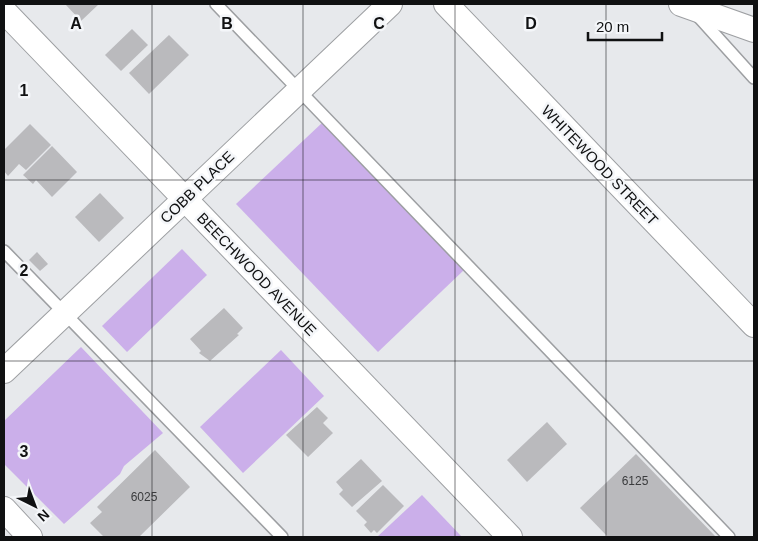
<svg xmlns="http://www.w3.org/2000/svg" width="758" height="541" font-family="Arial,sans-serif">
	<rect width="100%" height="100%" fill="#e7e9ec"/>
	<!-- green -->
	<g fill="#cbafea">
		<path d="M 323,122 L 464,270 L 378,352 L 236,204 Z"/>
		<path d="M 182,249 L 207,275 L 127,352 L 102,326 Z"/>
		<path d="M 81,347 L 163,433 L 124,466 L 120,474 L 64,524 L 4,464 L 4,421 Z"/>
		<path d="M 281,350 L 324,396 L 243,473 L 200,427 Z"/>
		<path d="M 422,495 L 462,537 L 377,537 Z"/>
	</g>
	<!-- building -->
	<g fill="#bababd">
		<path d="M 65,4 L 99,4 L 81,21 Z"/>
		<path d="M 132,29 L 148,45 L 121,71 L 105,55 Z"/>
		<path d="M 169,35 L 189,55 L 149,94 L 129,73 Z"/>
		<path d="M 30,124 L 51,145 L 26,170 L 19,164 L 8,176 L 4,171 L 4,150 Z"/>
		<path d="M 52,146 L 77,172 L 52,197 L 36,180 L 33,184 L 23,175 Z"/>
		<path d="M 100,193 L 124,218 L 99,242 L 75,217 Z"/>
		<path d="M 37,252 L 48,264 L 40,271 L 29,260 Z"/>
		<path d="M 224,308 L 243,328 L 237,334 L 239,335 L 210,361 L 199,353 L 201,351 L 190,339 Z"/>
		<path d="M 317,407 L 328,418 L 323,423 L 333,433 L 308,457 L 286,435 Z"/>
		<path d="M 547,422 L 567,444 L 527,482 L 507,460 Z"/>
		<path d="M 155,450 L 190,487 L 139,537 L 104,537 L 90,523 L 102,512 L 97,507 Z"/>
		<path d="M 636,454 L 716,537 L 608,537 L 580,508 Z"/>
		<path d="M 361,459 L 382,481 L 352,507 L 339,494 L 343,490 L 336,482 Z"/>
		<path d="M 383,485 L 404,506 L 377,533 L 374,530 L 371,533 L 364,525 L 367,522 L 356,511 Z"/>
	</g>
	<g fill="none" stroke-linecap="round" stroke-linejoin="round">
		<defs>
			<g id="service">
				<path d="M 216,4 L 729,537"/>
				<path d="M 698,16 L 754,78"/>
				<path d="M 4,251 L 282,537"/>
			</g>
			<g id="minor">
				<path d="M 446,4 L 754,325"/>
				<path d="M 681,4 L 754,30"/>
				<path d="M 4,11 L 510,537"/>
				<path d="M 4,371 L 390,4"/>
				<path d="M 4,509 L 30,537"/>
			</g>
		</defs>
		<!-- service casing -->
		<use href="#service" stroke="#9d9fa2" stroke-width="14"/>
		<!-- minor casing -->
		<use href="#minor" stroke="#9d9fa2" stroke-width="26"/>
		<!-- service -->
		<use href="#service" stroke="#fff" stroke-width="11"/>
		<!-- minor -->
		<use href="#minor" stroke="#fff" stroke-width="24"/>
	</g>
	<!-- grid -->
	<path fill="none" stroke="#101112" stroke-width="1" stroke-opacity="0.55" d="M 152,4 L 152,537M 303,4 L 303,537M 455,4 L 455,537M 606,4 L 606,537M 4,180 L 754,180M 4,361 L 754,361"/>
	<g text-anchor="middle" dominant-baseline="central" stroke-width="5" stroke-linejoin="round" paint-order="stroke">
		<!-- number labels -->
		<g font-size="12" fill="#3a3b3d">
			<text x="635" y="481">6125</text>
			<text x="144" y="497">6025</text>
		</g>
		<!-- street labels -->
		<g font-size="15" fill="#101112" stroke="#f4f6f9">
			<text transform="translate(600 165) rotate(46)">WHITEWOOD STREET</text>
			<text transform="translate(197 187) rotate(-44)">COBB PLACE</text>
			<text transform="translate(257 274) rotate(46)">BEECHWOOD AVENUE</text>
		</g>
	</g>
	<g font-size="16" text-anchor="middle" font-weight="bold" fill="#101112" stroke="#f4f6f9" stroke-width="5" stroke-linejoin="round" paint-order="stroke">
		<text x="76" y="29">A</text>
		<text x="227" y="29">B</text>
		<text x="379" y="29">C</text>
		<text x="531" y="29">D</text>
		<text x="24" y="96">1</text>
		<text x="24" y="276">2</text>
		<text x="24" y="457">3</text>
	</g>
	<!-- border -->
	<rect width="758" height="541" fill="none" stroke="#101112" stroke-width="10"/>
	<!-- north arrow -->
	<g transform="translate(35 506) rotate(138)" stroke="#f4f6f9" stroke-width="4" paint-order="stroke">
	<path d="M0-4L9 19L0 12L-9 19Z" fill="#101112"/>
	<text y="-8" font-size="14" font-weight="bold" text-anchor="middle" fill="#101112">N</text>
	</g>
	<!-- scale -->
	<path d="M588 32v8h74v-8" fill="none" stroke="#101112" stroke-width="2.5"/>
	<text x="596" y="32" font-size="15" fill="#101112" stroke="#f4f6f9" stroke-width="4" paint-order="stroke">20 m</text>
</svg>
